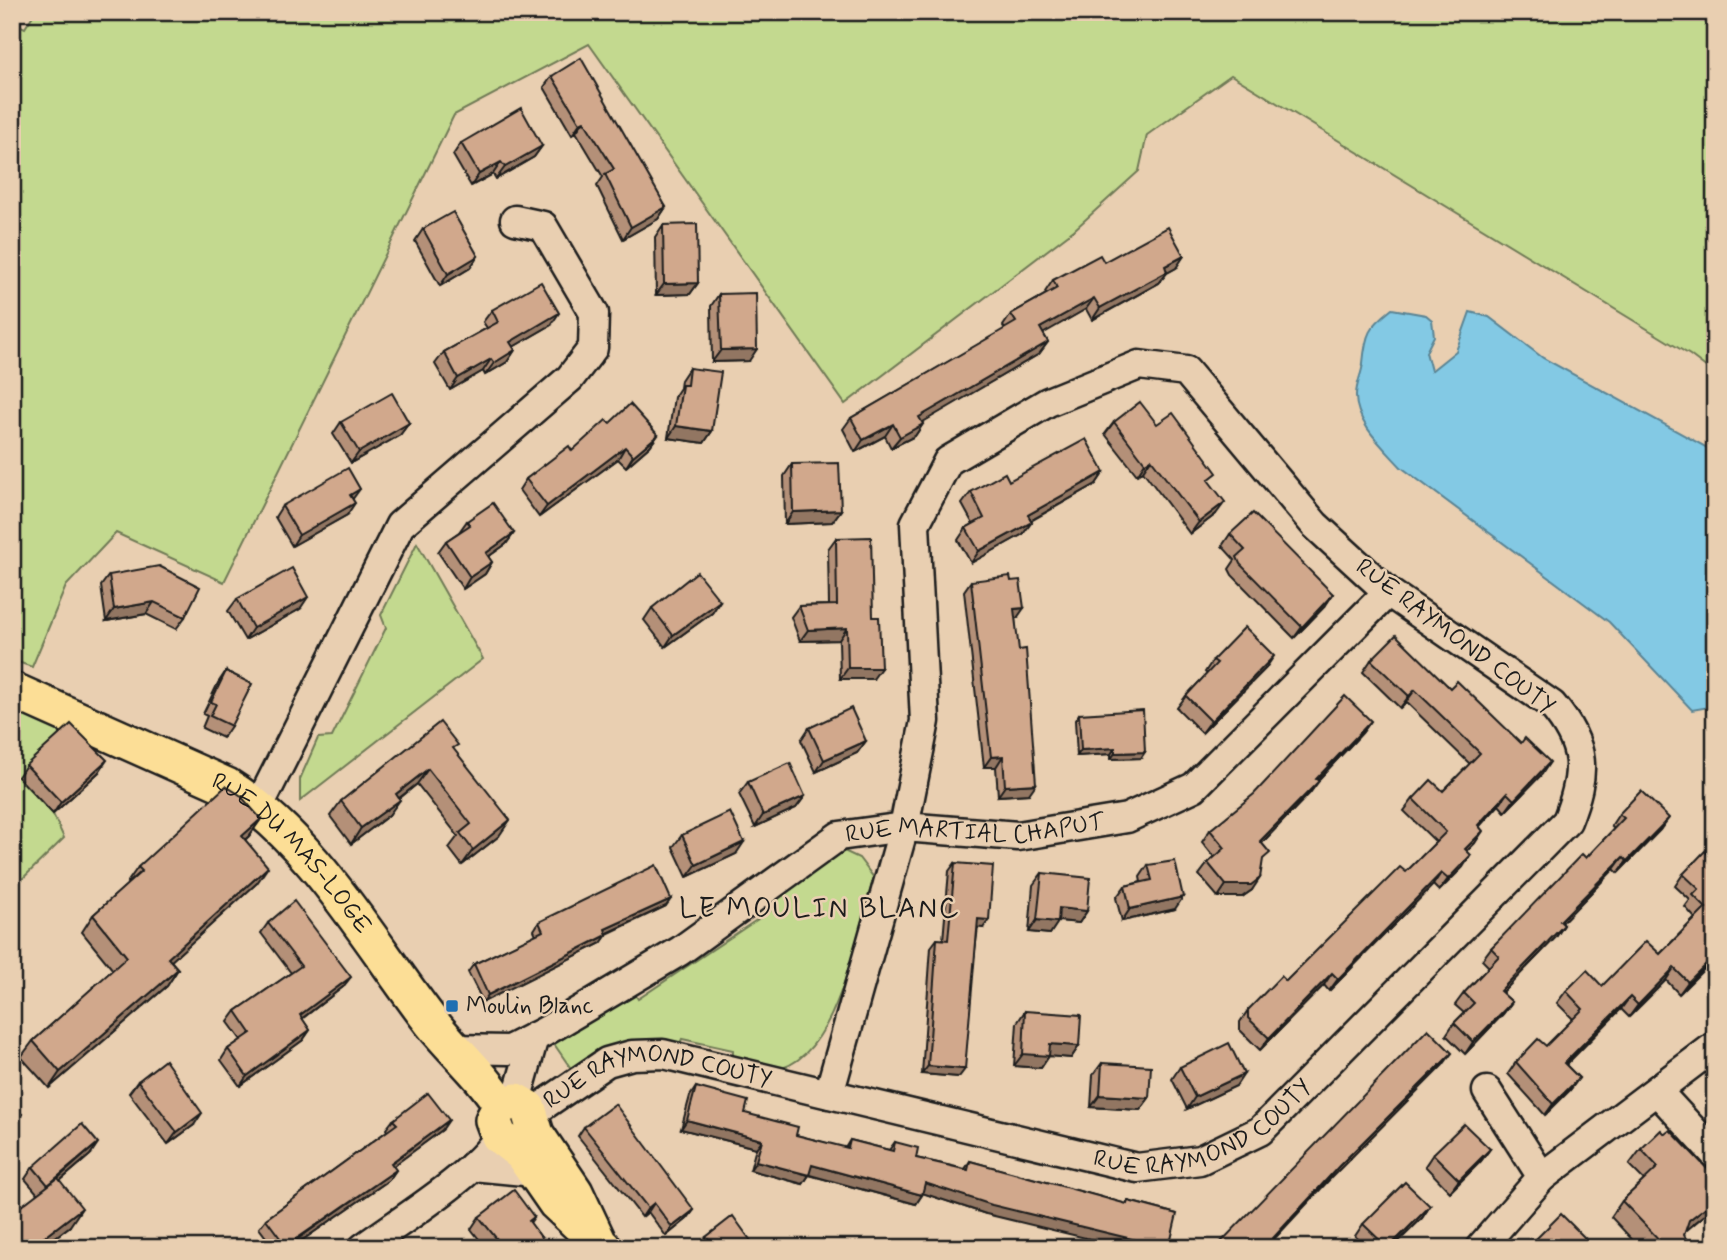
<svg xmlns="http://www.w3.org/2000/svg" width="1727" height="1260" font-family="Mynerve,sans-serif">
	<rect width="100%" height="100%" fill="#e9cfb1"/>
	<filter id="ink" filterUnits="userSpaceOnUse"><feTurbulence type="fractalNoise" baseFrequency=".0143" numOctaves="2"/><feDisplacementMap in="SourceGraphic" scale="14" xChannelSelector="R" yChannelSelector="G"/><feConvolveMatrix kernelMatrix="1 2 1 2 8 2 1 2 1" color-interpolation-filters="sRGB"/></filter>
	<g filter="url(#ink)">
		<!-- green -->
		<g fill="#c3d98f" stroke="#707a56" stroke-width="2">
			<path d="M 35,12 L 1715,12 L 1715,374 L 1690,355 L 1231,75 L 1147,135 L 1139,171 L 1074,230 L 845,404 L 589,44 L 454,115 L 224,582 L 116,533 L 66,586 L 32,667 L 12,660 L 12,22 L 25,28 Z"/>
			<path d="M 417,543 L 483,659 L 300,801 L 300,779 L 318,738 L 332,737 L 386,628 L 381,615 Z"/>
			<path d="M 12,709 L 64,731 L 63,736 L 18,777 L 53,814 L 64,838 L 12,889 Z"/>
			<path d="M 842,850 L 859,858 L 874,878 C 856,930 839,1060 774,1070 C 763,1071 744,1062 733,1059 L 733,1050 L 682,1039 L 678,1047 L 625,1042 L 572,1070 L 552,1041 L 633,991 L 638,999 L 770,911 L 765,903 Z"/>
		</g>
		<!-- water -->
		<path fill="#83c9e4" stroke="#5a8494" stroke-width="2" d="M 1392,309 L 1426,315 L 1432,320 L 1434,336 L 1426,352 L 1431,371 L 1456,351 L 1470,312 L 1489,317 L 1543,358 L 1715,452 L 1715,706 L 1692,710 L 1609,622 L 1401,467 C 1384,448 1355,423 1356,395 C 1356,384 1362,374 1363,363 C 1366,333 1368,328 1392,309 Z"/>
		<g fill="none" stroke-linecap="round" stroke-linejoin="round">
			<defs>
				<g id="minor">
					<path d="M 259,806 L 400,525 L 570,378 L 593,348 L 594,313 L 543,226 L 515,220"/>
					<path id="s1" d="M 452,1049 L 509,1050 L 544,1032 L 680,951 L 839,836 L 904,827 L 1018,836 L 1127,818 L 1194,787 L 1388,592"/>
					<path d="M 1657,1091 L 1715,1154"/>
					<path d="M 516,1101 L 534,1037"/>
					<path id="s2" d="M 532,1113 L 607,1062 L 632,1055 L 663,1054 L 1137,1168 L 1200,1160 L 1260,1131 L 1567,821 C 1586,773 1587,746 1552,705 L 1388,592 L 1315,525 L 1186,371 L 1139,365 L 1048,402 L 948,461 L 915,524 L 925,721 L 904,827 L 829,1094"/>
					<path d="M 473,1166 L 534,1172"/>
					<path d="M 1542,1177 L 1715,1046"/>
					<path d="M 363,1248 C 401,1220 477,1174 499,1136"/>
					<path d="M 1480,1248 L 1542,1177 L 1487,1091"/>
					<path d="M 1689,1248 L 1715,1226"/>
				</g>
				<g id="major">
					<path id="s3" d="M 12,690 L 227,786 C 314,840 370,943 432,1023 C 454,1051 483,1075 501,1105"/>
					<path d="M 598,1241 L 575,1192 L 536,1134 L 528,1108 L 516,1101 L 501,1105 L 493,1120 L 499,1136 L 522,1154 L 556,1203 L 604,1248"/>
				</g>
			</defs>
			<!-- minor casing -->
			<use href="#minor" stroke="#1c1c1c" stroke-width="33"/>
			<!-- major casing -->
			<use href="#major" stroke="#1c1c1c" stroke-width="40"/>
			<!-- minor -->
			<use href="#minor" stroke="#e9cfb1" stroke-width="28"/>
			<!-- major -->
			<use href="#major" stroke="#fcde96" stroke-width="35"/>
		</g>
		<!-- wall -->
		<g fill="#b49078" stroke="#1c1c1c" stroke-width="2">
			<path d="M 552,76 L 666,207 L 658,219 L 623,239 L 597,186 L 603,177 L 576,132 L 572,135 L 544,87 Z"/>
			<path d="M 461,143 L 542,146 L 534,157 L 496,179 L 493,174 L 471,186 L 453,155 Z"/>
			<path d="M 663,225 L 698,283 L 690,294 L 656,295 L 655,237 Z"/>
			<path d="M 423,229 L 478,256 L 470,268 L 440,286 L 415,241 Z"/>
			<path d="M 1104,262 L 1176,268 L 1167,273 L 1159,283 L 1092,320 L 1086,309 L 1043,333 L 1048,342 L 1039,354 L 922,422 L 923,424 L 915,436 L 891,448 L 885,436 L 855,452 L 843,429 L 851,418 L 1005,329 L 1003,326 L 1011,314 L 1046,294 L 1045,292 L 1053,280 Z"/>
			<path d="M 719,294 L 749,361 L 712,362 L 711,306 Z"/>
			<path d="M 492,310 L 551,325 L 513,347 L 515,350 L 507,362 L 485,375 L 483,371 L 450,390 L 435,364 L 444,352 L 487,328 L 483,322 Z"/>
			<path d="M 689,368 L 712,431 L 704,443 L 668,438 L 674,397 L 680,388 L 681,380 Z"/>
			<path d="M 341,422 L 409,423 L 400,435 L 351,463 L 333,434 Z"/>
			<path d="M 1114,422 L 1157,424 L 1210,483 L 1216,514 L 1190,534 L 1143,471 L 1137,475 L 1105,434 Z"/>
			<path d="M 610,423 L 658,435 L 650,446 L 626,467 L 618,459 L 539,517 L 519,490 L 526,479 L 572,451 Z"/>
			<path d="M 792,464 L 841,510 L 832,522 L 785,524 L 784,476 Z"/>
			<path d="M 1104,472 L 1096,484 L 1031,521 L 1023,534 L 971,563 L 958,540 L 966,528 L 973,524 L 962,504 L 971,492 L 1009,481 Z"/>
			<path d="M 282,506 L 347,515 L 292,546 L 275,517 Z"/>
			<path d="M 467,521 L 514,533 L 506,544 L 488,557 L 492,562 L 485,574 L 463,589 L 438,552 L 446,541 L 459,532 Z"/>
			<path d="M 1230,534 L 1333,594 L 1325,606 L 1294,638 L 1232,575 L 1229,569 L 1235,560 L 1222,546 Z"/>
			<path d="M 836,538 L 873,679 L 840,679 L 839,640 L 800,641 L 791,617 L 799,606 L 829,605 L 828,549 Z"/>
			<path d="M 109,575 L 185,617 L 176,629 L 146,614 L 106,621 L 101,586 Z"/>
			<path d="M 971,581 L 1017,618 L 1015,618 L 1029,794 L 998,796 L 996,767 L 984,767 L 964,591 Z"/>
			<path d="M 237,599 L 300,609 L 245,640 L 228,611 Z"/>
			<path d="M 720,601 L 712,613 L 665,647 L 644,620 L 652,608 Z"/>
			<path d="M 1213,660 L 1266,668 L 1202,733 L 1177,708 L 1186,696 L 1207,674 L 1205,672 Z"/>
			<path d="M 1371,660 L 1450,688 L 1542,774 L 1505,812 L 1499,805 L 1479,827 L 1475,843 L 1467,851 L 1463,867 L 1439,891 L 1433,885 L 1329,991 L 1324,985 L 1260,1050 L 1240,1030 L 1240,1022 L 1248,1010 L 1286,981 L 1406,872 L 1436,842 L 1404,811 L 1413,799 L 1443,791 L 1470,764 L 1406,702 L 1400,708 L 1363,672 Z"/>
			<path d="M 226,671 L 231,726 L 223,738 L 202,728 L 207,716 L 203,714 L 218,683 Z"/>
			<path d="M 1079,714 L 1141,758 L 1111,759 L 1111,754 L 1077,756 L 1075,720 Z"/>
			<path d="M 1371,721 L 1362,733 L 1318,780 L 1310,793 L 1262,843 L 1262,865 L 1252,890 L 1242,897 L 1218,897 L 1199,875 L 1208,863 L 1214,857 L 1202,842 L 1210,830 Z"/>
			<path d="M 809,728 L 866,741 L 857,753 L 816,772 L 801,740 Z"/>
			<path d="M 454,750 L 499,836 L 462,865 L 449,848 L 458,836 L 417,784 L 399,799 L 389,815 L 351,844 L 330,816 L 341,801 Z"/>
			<path d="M 26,765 L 99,772 L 53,814 L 18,777 Z"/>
			<path d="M 748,782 L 805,796 L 796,808 L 755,827 L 739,794 Z"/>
			<path d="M 1619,814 L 1660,830 L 1618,873 L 1614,869 L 1562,922 L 1564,925 L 1556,937 L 1502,993 L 1512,1002 L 1503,1014 L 1465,1054 L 1446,1035 L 1454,1023 L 1464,1013 L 1455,1005 L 1464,993 L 1489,967 L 1482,960 L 1491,948 L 1586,858 L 1614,829 L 1611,826 Z"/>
			<path d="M 261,819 L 249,836 L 245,840 L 257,883 L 171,961 L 178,969 L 167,986 L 49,1088 L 21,1057 L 33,1041 L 113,970 L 82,932 L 93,915 L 128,884 L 127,883 L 138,867 Z"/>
			<path d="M 682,835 L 736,854 L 687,877 L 673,847 Z"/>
			<path d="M 1715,861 L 1715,958 L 1679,994 L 1666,980 L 1629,1017 L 1621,1009 L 1566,1065 L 1579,1078 L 1570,1090 L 1545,1115 L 1508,1074 L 1516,1062 L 1546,1046 L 1573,1019 L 1557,1003 L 1566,991 L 1602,986 L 1660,954 L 1695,918 L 1685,907 L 1690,900 L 1675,886 L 1683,874 Z"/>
			<path d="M 955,863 L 983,928 L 978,927 L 959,1077 L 922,1074 L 931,947 L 937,939 L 943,940 L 949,871 Z"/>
			<path d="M 1148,865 L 1175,909 L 1122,921 L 1116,898 L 1125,886 L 1141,882 L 1140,877 Z"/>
			<path d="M 1042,873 L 1087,911 L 1079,923 L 1058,921 L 1050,934 L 1029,932 L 1033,885 Z"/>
			<path d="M 666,906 L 607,934 L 601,943 L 483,1002 L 468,972 L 474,964 L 536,935 L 534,930 L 539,922 Z"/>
			<path d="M 268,923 L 343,987 L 302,1019 L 310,1030 L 303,1040 L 240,1086 L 221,1060 L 228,1049 L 241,1040 L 228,1022 L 236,1011 L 291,973 L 261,933 Z"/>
			<path d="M 1025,1011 L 1079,1046 L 1071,1058 L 1049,1056 L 1041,1068 L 1014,1066 L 1017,1023 Z"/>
			<path d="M 1102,1063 L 1149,1098 L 1140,1110 L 1091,1107 L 1093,1075 Z"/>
			<path d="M 1180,1067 L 1236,1086 L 1187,1109 L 1172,1079 Z"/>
			<path d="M 138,1081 L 194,1125 L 168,1144 L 129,1093 Z"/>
			<path d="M 1715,1081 L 1715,1102 L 1710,1097 L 1713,1092 L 1709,1089 Z"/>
			<path d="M 696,1087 L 745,1113 L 796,1135 L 845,1148 L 850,1140 L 889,1150 L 895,1142 L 916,1158 L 965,1169 L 970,1161 L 1126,1204 L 1128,1201 L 1177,1214 L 986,1214 L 923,1193 L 916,1204 L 809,1175 L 803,1184 L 750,1170 L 756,1148 L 681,1129 L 690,1096 Z"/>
			<path d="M 393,1120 L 442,1130 L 393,1166 L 396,1170 L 389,1180 L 291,1248 L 274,1248 L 259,1228 L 266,1219 L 387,1131 L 386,1129 Z"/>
			<path d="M 584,1127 L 694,1210 L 687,1219 L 666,1236 L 648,1212 L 642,1217 L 578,1136 Z"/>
			<path d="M 1490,1149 L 1481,1161 L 1450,1192 L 1425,1166 L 1433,1154 Z"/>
			<path d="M 1641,1149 L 1715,1177 L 1715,1207 L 1686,1229 L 1684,1235 L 1688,1243 L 1701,1248 L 1640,1248 L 1611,1217 L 1622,1201 L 1644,1180 L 1629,1165 Z"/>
			<path d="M 90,1155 L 60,1181 L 70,1226 L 41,1248 L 12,1248 L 37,1193 L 25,1179 L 33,1167 Z"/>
			<path d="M 1430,1206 L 1422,1218 L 1392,1248 L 1367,1248 L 1355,1236 L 1363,1224 Z"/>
			<path d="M 479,1217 L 534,1217 L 530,1223 L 549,1248 L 486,1248 L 471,1229 Z"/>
			<path d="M 706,1237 L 756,1248 L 699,1248 Z"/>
		</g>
		<!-- shaded-wall -->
		<g fill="#927662" stroke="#1c1c1c" stroke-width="2">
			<path d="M 584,121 L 576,132 L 572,135 L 580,123 Z"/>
			<path d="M 542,146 L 534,157 L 496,179 L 505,167 Z"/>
			<path d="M 501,162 L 493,174 L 471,186 L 479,174 Z"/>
			<path d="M 666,207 L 658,219 L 623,239 L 631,227 Z"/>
			<path d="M 478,256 L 470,268 L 440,286 L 448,274 Z"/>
			<path d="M 1184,256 L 1176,268 L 1167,273 L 1159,283 L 1092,320 L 1100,308 L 1165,266 Z"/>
			<path d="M 698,283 L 690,294 L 656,295 L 664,284 Z"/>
			<path d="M 1094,298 L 1086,309 L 1032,340 L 1040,328 Z"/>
			<path d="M 559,313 L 551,325 L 501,354 L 510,342 Z"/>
			<path d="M 1048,342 L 1039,354 L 911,429 L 919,417 Z"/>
			<path d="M 757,349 L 749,361 L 712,362 L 721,350 Z"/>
			<path d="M 515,350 L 507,362 L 485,375 L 494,363 Z"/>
			<path d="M 491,359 L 483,371 L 450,390 L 458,378 Z"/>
			<path d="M 409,423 L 400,435 L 351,463 L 359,452 Z"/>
			<path d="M 893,424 L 885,436 L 855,452 L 863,440 Z"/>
			<path d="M 923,424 L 915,436 L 891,448 L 900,437 Z"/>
			<path d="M 676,426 L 712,431 L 704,443 L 668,438 Z"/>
			<path d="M 658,435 L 650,446 L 626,467 L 633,456 Z"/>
			<path d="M 625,447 L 618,459 L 539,517 L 547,506 Z"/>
			<path d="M 1151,459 L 1143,471 L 1137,475 L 1145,463 Z"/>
			<path d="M 1104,472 L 1096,484 L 1019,527 L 1028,515 Z"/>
			<path d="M 360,489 L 352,500 L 350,495 Z"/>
			<path d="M 1225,502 L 1216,514 L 1190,534 L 1199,522 Z"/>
			<path d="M 355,503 L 347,515 L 292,546 L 299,535 Z"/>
			<path d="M 841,510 L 832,522 L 785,524 L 793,512 Z"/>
			<path d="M 1032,522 L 1023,534 L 971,563 L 979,551 Z"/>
			<path d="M 514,533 L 506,544 L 478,564 L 486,553 Z"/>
			<path d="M 492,562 L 485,574 L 463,589 L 470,577 Z"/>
			<path d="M 1333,594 L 1325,606 L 1294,638 L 1302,627 Z"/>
			<path d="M 308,597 L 300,609 L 245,640 L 253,628 Z"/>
			<path d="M 720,601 L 712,613 L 665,647 L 673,635 Z"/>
			<path d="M 154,602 L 146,614 L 106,621 L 114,609 Z"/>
			<path d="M 1024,608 L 1017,618 L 1007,619 L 1014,609 Z"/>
			<path d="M 847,628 L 839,640 L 800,641 L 808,630 Z"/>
			<path d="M 1274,656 L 1266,668 L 1202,733 L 1211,721 Z"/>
			<path d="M 848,668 L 881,668 L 873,679 L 840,679 Z"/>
			<path d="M 1415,690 L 1406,702 L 1400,708 L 1409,696 Z"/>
			<path d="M 1371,721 L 1362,733 L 1308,791 L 1316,779 Z"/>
			<path d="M 866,741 L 857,753 L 816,772 L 824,760 Z"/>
			<path d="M 1115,748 L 1111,754 L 1077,756 L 1081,750 Z"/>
			<path d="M 1145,752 L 1141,758 L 1111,759 L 1115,753 Z"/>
			<path d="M 1003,756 L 996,767 L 984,767 L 991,757 Z"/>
			<path d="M 107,760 L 99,772 L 53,814 L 61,802 Z"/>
			<path d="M 1550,762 L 1542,774 L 1505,812 L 1514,800 Z"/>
			<path d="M 428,769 L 417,784 L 385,809 L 396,794 Z"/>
			<path d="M 1319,781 L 1310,793 L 1252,853 L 1260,841 Z"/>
			<path d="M 1036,784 L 1029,794 L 998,796 L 1005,786 Z"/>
			<path d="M 1507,793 L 1499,805 L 1469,837 L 1478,825 Z"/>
			<path d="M 805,796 L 796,808 L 755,827 L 763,815 Z"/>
			<path d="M 400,800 L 389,815 L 351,844 L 361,828 Z"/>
			<path d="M 1669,818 L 1660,830 L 1618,873 L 1627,861 Z"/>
			<path d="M 261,819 L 249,836 L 230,853 L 242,836 Z"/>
			<path d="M 510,820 L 499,836 L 462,865 L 473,850 Z"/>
			<path d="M 1483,831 L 1475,843 L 1457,861 L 1465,849 Z"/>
			<path d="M 744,842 L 736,854 L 687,877 L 696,865 Z"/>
			<path d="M 1471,855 L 1463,867 L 1439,891 L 1448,879 Z"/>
			<path d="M 1623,857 L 1614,869 L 1552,933 L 1560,921 Z"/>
			<path d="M 268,867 L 257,883 L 157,974 L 168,958 Z"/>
			<path d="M 1441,873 L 1433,885 L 1329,991 L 1338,979 Z"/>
			<path d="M 1260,878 L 1252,890 L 1242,897 L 1218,897 L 1226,885 Z"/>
			<path d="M 1183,897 L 1175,909 L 1122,921 L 1130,909 Z"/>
			<path d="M 671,899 L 666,906 L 599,937 L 605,929 Z"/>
			<path d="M 1059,908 L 1087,911 L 1079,923 L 1051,920 Z"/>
			<path d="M 978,919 L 989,920 L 983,928 L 973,927 Z"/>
			<path d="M 1037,920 L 1058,922 L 1050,934 L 1029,932 Z"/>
			<path d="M 1564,925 L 1556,937 L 1492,1003 L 1500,991 Z"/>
			<path d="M 607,935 L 601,943 L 483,1002 L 488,995 Z"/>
			<path d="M 1715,955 L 1715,958 L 1679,994 L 1688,982 Z"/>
			<path d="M 1674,968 L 1666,980 L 1629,1017 L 1638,1005 Z"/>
			<path d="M 178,969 L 167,986 L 49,1088 L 60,1072 Z"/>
			<path d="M 1332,973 L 1324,985 L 1260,1050 L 1269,1038 Z"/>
			<path d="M 351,977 L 343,987 L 292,1026 L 300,1015 Z"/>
			<path d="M 1630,997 L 1621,1009 L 1555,1075 L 1564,1063 Z"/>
			<path d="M 1512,1002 L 1503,1014 L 1465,1054 L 1473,1042 Z"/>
			<path d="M 310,1030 L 303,1040 L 240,1086 L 247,1076 Z"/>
			<path d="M 1050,1044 L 1079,1046 L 1071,1058 L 1049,1056 L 1041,1068 L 1014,1066 L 1023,1054 Z"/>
			<path d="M 1452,1053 L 1443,1065 L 1331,1178 L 1266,1248 L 1264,1248 L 1339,1166 Z"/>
			<path d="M 928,1066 L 965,1069 L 959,1077 L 922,1074 Z"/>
			<path d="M 1244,1074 L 1236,1086 L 1187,1109 L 1195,1097 Z"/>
			<path d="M 1579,1078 L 1570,1090 L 1545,1115 L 1553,1104 Z"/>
			<path d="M 1100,1095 L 1149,1098 L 1140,1110 L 1091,1107 Z"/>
			<path d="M 202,1113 L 194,1125 L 168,1144 L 177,1132 Z"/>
			<path d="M 449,1120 L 442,1130 L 384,1173 L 391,1163 Z"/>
			<path d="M 687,1120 L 762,1140 L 756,1148 L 681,1129 Z"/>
			<path d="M 98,1143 L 90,1155 L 41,1197 L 49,1186 Z"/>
			<path d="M 1490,1149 L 1481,1161 L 1450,1192 L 1459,1180 Z"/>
			<path d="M 756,1161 L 809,1175 L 803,1184 L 750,1170 Z"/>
			<path d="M 812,1165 L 922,1195 L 916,1204 L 806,1174 Z"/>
			<path d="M 396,1170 L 389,1180 L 291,1248 L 285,1248 Z"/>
			<path d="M 925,1183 L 1169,1248 L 1127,1248 L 986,1214 L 919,1192 Z"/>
			<path d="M 1715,1200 L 1715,1207 L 1678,1236 L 1689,1220 Z"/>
			<path d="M 654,1203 L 648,1212 L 642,1217 L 648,1208 Z"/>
			<path d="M 1430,1206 L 1422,1218 L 1392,1248 L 1389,1248 Z"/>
			<path d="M 82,1208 L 70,1226 L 41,1248 L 30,1248 Z"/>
			<path d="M 694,1210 L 687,1219 L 666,1236 L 672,1227 Z"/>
		</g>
		<!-- building -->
		<g fill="#d1a88c" stroke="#1c1c1c" stroke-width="2">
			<path d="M 581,58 L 666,207 L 631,227 L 605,174 L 614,169 L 584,121 L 580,123 L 552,76 Z"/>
			<path d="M 521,108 L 542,146 L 505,167 L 501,162 L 479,174 L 461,143 Z"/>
			<path d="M 453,212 L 478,256 L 448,274 L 423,229 Z"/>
			<path d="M 697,224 L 698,283 L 664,284 L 663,225 Z"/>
			<path d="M 1168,227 L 1184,256 L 1165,266 L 1167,272 L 1100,308 L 1094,298 L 1040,328 L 1048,342 L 919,417 L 923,424 L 900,437 L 893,424 L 863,440 L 851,418 L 1016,322 L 1011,314 L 1057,288 L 1053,280 L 1100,255 L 1104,262 Z"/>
			<path d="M 541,282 L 559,313 L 510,342 L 515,350 L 494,363 L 491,359 L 458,378 L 444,352 L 498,322 L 492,310 Z"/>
			<path d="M 756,293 L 757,349 L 721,350 L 719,294 Z"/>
			<path d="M 689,368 L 721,372 L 712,431 L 676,426 L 682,385 L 687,385 Z"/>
			<path d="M 392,393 L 409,423 L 359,452 L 341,422 Z"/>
			<path d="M 1140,402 L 1157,424 L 1173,413 L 1217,473 L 1208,480 L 1225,502 L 1199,522 L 1151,459 L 1145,463 L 1114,422 Z"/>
			<path d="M 630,404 L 658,435 L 633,456 L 625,447 L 547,506 L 526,479 L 569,446 L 572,451 L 606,420 L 610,423 Z"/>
			<path d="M 1086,439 L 1104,472 L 1028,515 L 1032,522 L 979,551 L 966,528 L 984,518 L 971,492 L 1005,473 L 1009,481 Z"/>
			<path d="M 839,463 L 841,510 L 793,512 L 792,464 Z"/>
			<path d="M 348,468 L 360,489 L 350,495 L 355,503 L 299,535 L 282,506 Z"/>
			<path d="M 493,503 L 514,533 L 486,553 L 492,562 L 470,577 L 446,541 L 470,525 L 467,521 Z"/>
			<path d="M 1253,513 L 1333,594 L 1302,627 L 1240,564 L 1237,557 L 1245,550 L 1230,534 Z"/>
			<path d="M 871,537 L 873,617 L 879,617 L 881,668 L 848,668 L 847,628 L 808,630 L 799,606 L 837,605 L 836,538 Z"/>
			<path d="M 159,566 L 200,587 L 185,617 L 154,602 L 114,609 L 109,575 Z"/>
			<path d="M 292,568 L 308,597 L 253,628 L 237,599 Z"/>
			<path d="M 697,572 L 720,601 L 673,635 L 652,608 Z"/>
			<path d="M 1010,576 L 1011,581 L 1020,580 L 1024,608 L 1014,609 L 1019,650 L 1026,649 L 1036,784 L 1005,786 L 1003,756 L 991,757 L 971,581 Z"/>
			<path d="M 1245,627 L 1274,656 L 1211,721 L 1186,696 L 1217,663 L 1213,660 Z"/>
			<path d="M 1396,635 L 1450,688 L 1457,681 L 1521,743 L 1525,738 L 1550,762 L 1514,800 L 1507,793 L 1478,825 L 1483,831 L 1465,849 L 1471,855 L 1448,879 L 1441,873 L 1338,979 L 1332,973 L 1269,1038 L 1248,1018 L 1248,1010 L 1281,976 L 1286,981 L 1400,867 L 1406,872 L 1446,832 L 1413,799 L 1431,780 L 1443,791 L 1480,753 L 1415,690 L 1409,696 L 1371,660 Z"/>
			<path d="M 226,671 L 252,684 L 231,726 L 210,716 L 216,704 L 211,702 Z"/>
			<path d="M 1345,696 L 1371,721 L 1316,779 L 1319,781 L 1260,841 L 1270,853 L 1263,859 L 1260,878 L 1251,885 L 1226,885 L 1208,863 L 1225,848 L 1210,830 L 1254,794 Z"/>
			<path d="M 851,708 L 866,741 L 824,760 L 809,728 Z"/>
			<path d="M 1143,710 L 1145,752 L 1115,753 L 1115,748 L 1081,750 L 1079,714 Z"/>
			<path d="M 440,722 L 458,745 L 453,748 L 510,820 L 473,850 L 460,833 L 471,824 L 428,769 L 396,794 L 400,800 L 361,828 L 341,801 Z"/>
			<path d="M 71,724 L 107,760 L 61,802 L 26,765 Z"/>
			<path d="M 790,763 L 805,796 L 763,815 L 748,782 Z"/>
			<path d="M 226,786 L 240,795 L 261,819 L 242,836 L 268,867 L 168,958 L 178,969 L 60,1072 L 33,1041 L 127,957 L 93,915 L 142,871 L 138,867 Z"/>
			<path d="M 1641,791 L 1669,818 L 1627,861 L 1623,857 L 1560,921 L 1564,925 L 1500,991 L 1512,1002 L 1473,1042 L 1454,1023 L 1474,1003 L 1464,993 L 1499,956 L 1491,948 L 1582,854 L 1586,858 L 1624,818 L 1619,814 Z"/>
			<path d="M 730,812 L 744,842 L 696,865 L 682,835 Z"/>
			<path d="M 1705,851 L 1715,861 L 1715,955 L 1688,982 L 1674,968 L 1638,1005 L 1630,997 L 1564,1063 L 1579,1078 L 1553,1104 L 1516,1062 L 1538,1039 L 1546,1046 L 1583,1009 L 1566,991 L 1587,970 L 1602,986 L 1646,941 L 1660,954 L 1706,908 L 1693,895 L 1699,889 L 1683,874 Z"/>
			<path d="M 1175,861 L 1183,897 L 1130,909 L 1125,886 L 1152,880 L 1148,865 Z"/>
			<path d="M 955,863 L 993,866 L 989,920 L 978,919 L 965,1069 L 928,1066 L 937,939 L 948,940 Z"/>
			<path d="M 656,865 L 671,899 L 605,929 L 607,935 L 488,995 L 474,964 L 543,931 L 539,922 Z"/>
			<path d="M 1042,873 L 1090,878 L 1087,911 L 1059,908 L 1058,922 L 1037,920 Z"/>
			<path d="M 294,901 L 351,977 L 300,1015 L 310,1030 L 247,1076 L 228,1049 L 251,1033 L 236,1011 L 301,966 L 268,923 Z"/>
			<path d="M 1025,1011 L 1081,1015 L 1079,1046 L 1050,1044 L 1049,1056 L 1023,1054 Z"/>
			<path d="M 1428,1029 L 1452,1053 L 1339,1166 L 1264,1248 L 1215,1248 Z"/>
			<path d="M 1229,1043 L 1244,1074 L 1195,1097 L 1180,1067 Z"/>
			<path d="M 165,1060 L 202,1113 L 177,1132 L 138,1081 Z"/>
			<path d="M 1102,1063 L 1151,1066 L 1149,1098 L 1100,1095 Z"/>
			<path d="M 696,1087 L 748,1101 L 745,1113 L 798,1127 L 796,1135 L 848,1148 L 850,1140 L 893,1151 L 895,1142 L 918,1148 L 916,1158 L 968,1170 L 970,1161 L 1127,1204 L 1128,1201 L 1177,1214 L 1169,1248 L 992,1205 L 925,1183 L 922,1195 L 812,1165 L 809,1175 L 756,1161 L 762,1140 L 687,1120 Z"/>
			<path d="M 428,1093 L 449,1120 L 391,1163 L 396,1170 L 286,1246 L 266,1219 L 397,1124 L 393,1120 Z"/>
			<path d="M 615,1104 L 694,1210 L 672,1227 L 654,1203 L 648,1208 L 584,1127 Z"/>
			<path d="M 12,1107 L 22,1114 L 12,1129 Z"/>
			<path d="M 82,1124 L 98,1143 L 48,1185 L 33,1167 Z"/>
			<path d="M 1464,1124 L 1490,1149 L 1459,1180 L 1433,1154 Z"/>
			<path d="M 1661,1130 L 1665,1134 L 1670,1130 L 1715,1177 L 1715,1200 L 1689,1220 L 1684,1235 L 1688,1243 L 1701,1248 L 1667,1248 L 1622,1201 L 1658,1167 L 1641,1149 Z"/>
			<path d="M 58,1178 L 82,1208 L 30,1248 L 12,1248 L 12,1213 Z"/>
			<path d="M 1405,1182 L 1430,1206 L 1388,1248 L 1363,1224 Z"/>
			<path d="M 514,1190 L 534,1217 L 529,1221 L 549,1248 L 504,1248 L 479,1217 Z"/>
			<path d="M 1561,1214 L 1585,1238 L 1575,1248 L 1527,1248 Z"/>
			<path d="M 733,1216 L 756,1248 L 715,1248 L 706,1237 Z"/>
			<path d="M 1715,1240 L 1715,1248 L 1703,1248 Z"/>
		</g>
	</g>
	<!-- markers -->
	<rect fill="#1f6fb2" stroke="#e9cfb1" stroke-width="2.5" x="445" y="999" width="14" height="14" rx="3.5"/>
	<g text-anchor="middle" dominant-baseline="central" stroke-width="5" stroke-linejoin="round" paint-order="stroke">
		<!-- street labels -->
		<g font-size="24" fill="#1c1c1c" stroke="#e9cfb1">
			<text transform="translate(1455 637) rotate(37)">RUE RAYMOND COUTY</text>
			<text stroke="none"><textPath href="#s1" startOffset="588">RUE MARTIAL CHAPUT</textPath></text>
			<text stroke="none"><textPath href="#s3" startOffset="329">RUE DU MAS-LOGE</textPath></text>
			<text stroke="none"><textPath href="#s2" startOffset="138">RUE RAYMOND COUTY</textPath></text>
			<text stroke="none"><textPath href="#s2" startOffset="712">RUE RAYMOND COUTY</textPath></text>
		</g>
		<!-- poi labels -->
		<g font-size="24" fill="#1c1c1c" stroke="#e9cfb1" text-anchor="start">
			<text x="466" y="1006">Moulin Blanc</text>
		</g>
		<!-- quarter labels -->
		<g font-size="28" letter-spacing="2" fill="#1c1c1c" stroke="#e9cfb1">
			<text x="820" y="909">LE MOULIN BLANC</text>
		</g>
	</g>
	<!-- margin -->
	<rect width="1727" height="1260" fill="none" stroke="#e9cfb1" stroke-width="42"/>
	<rect x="21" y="21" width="1685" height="1218" fill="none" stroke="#1c1c1c" stroke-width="2.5" filter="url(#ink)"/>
</svg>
